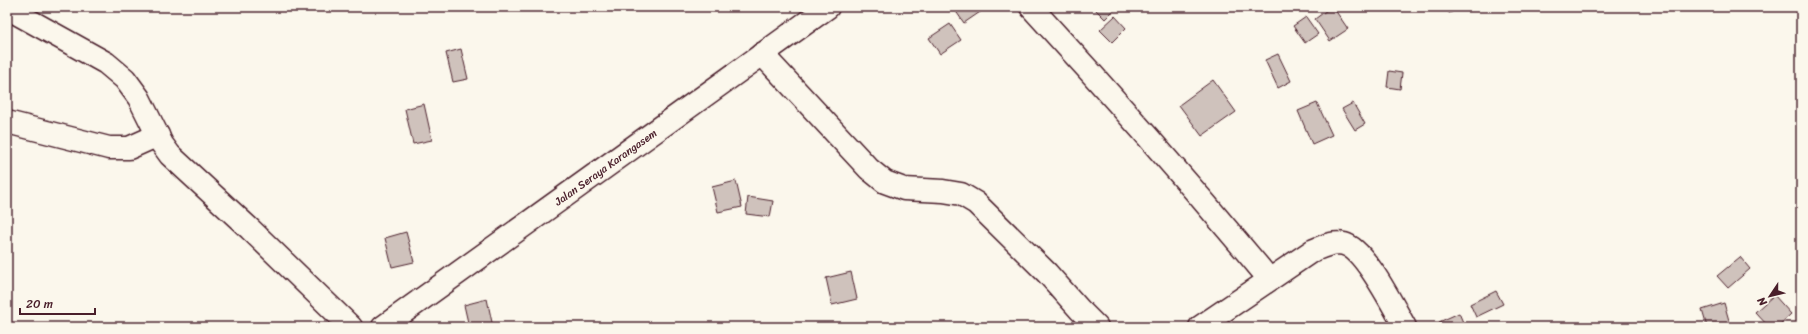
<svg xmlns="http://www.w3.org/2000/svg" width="1808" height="334" font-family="Sriracha,sans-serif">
	<rect width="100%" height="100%" fill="#fbf7ec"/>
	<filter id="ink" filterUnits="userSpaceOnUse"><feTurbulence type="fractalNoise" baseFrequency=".025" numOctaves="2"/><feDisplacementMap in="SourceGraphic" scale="8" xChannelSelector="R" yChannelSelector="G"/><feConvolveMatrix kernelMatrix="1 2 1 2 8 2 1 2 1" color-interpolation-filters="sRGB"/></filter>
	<g filter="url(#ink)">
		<!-- building -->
		<g fill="#cfc2bc" stroke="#4a1f2b">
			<path d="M 959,7 L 985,7 L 986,8 L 964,23 L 955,10 Z"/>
			<path d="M 1093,7 L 1117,7 L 1105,19 Z"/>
			<path d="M 1331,7 L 1333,7 L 1348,29 L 1330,41 L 1315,19 Z"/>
			<path d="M 1446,7 L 1464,7 L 1449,13 Z"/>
			<path d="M 1115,16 L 1126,28 L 1112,42 L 1100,30 Z"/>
			<path d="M 1306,17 L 1318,34 L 1305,43 L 1293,26 Z"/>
			<path d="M 950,24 L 961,40 L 940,54 L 929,38 Z"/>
			<path d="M 461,49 L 468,79 L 453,82 L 446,53 Z"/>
			<path d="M 1278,54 L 1291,81 L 1278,88 L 1265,60 Z"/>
			<path d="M 1389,71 L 1402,73 L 1400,89 L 1387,87 Z"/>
			<path d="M 1213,80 L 1236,112 L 1202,136 L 1179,105 Z"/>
			<path d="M 1317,103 L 1332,135 L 1312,144 L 1298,111 Z"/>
			<path d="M 1353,103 L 1365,124 L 1355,130 L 1342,109 Z"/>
			<path d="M 424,104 L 432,140 L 413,144 L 405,109 Z"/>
			<path d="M 736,181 L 742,207 L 718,212 L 712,187 Z"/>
			<path d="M 748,197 L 773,201 L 770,217 L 746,214 Z"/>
			<path d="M 406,232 L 414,262 L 392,267 L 385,238 Z"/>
			<path d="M 1740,257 L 1750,269 L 1728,288 L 1717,276 Z"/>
			<path d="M 851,272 L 857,299 L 832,305 L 826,278 Z"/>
			<path d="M 1496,291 L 1503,304 L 1476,317 L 1470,304 Z"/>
			<path d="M 1774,295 L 1791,314 L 1777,327 L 1769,327 L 1755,312 Z"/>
			<path d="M 487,299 L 493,327 L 469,327 L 464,305 Z"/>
			<path d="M 1724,303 L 1730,324 L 1721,327 L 1707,327 L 1702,310 Z"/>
			<path d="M 1459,313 L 1465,327 L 1441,327 L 1439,322 Z"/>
		</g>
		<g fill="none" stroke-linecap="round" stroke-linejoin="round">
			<defs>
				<g id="street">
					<path d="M 1031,7 C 1113,96 1192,186 1269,279"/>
					<path d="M 7,8 L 106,63 L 125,79 L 139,98 L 162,144 L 170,155 L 250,229 L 351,327"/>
					<path d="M 7,122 L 109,148 L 129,148 L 158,135"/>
				</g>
				<g id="secondary">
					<path d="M 762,54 L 869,169 L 885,182 L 904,189 L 943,191 L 961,194 L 976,203 L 1047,273 L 1080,310 L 1097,327"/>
					<path id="s1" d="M 383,327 L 828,7"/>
					<path d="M 1200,327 L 1312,251 C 1322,247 1333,241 1344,244 C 1365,249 1394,308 1405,327"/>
				</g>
			</defs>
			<!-- street casing -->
			<use href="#street" stroke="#4a1f2b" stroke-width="25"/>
			<!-- secondary casing -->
			<use href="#secondary" stroke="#4a1f2b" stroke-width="25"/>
			<!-- street -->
			<use href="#street" stroke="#fbf7ec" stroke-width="22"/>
			<!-- secondary -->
			<use href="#secondary" stroke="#fbf7ec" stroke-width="22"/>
		</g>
	</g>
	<g text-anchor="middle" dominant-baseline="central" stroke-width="3" stroke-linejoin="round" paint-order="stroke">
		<!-- street labels -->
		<g font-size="11" fill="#4a1f2b" stroke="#fbf7ec">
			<text stroke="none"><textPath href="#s1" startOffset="274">Jalan Seraya Karangasem</textPath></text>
		</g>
	</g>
	<!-- margin -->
	<rect width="1808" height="334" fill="none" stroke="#fbf7ec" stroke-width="24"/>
	<rect x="12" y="12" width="1784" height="310" fill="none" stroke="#4a1f2b" stroke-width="1.5" filter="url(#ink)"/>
	<!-- north arrow -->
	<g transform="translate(1770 296) rotate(235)" stroke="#fbf7ec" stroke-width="3" paint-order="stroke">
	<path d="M0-3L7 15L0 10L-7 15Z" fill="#4a1f2b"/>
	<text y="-6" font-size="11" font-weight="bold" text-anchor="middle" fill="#4a1f2b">N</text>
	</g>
	<!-- scale -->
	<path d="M20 308v6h75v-6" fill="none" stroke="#4a1f2b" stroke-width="2"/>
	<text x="26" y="308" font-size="12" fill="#4a1f2b" stroke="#fbf7ec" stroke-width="3" paint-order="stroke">20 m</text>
</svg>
